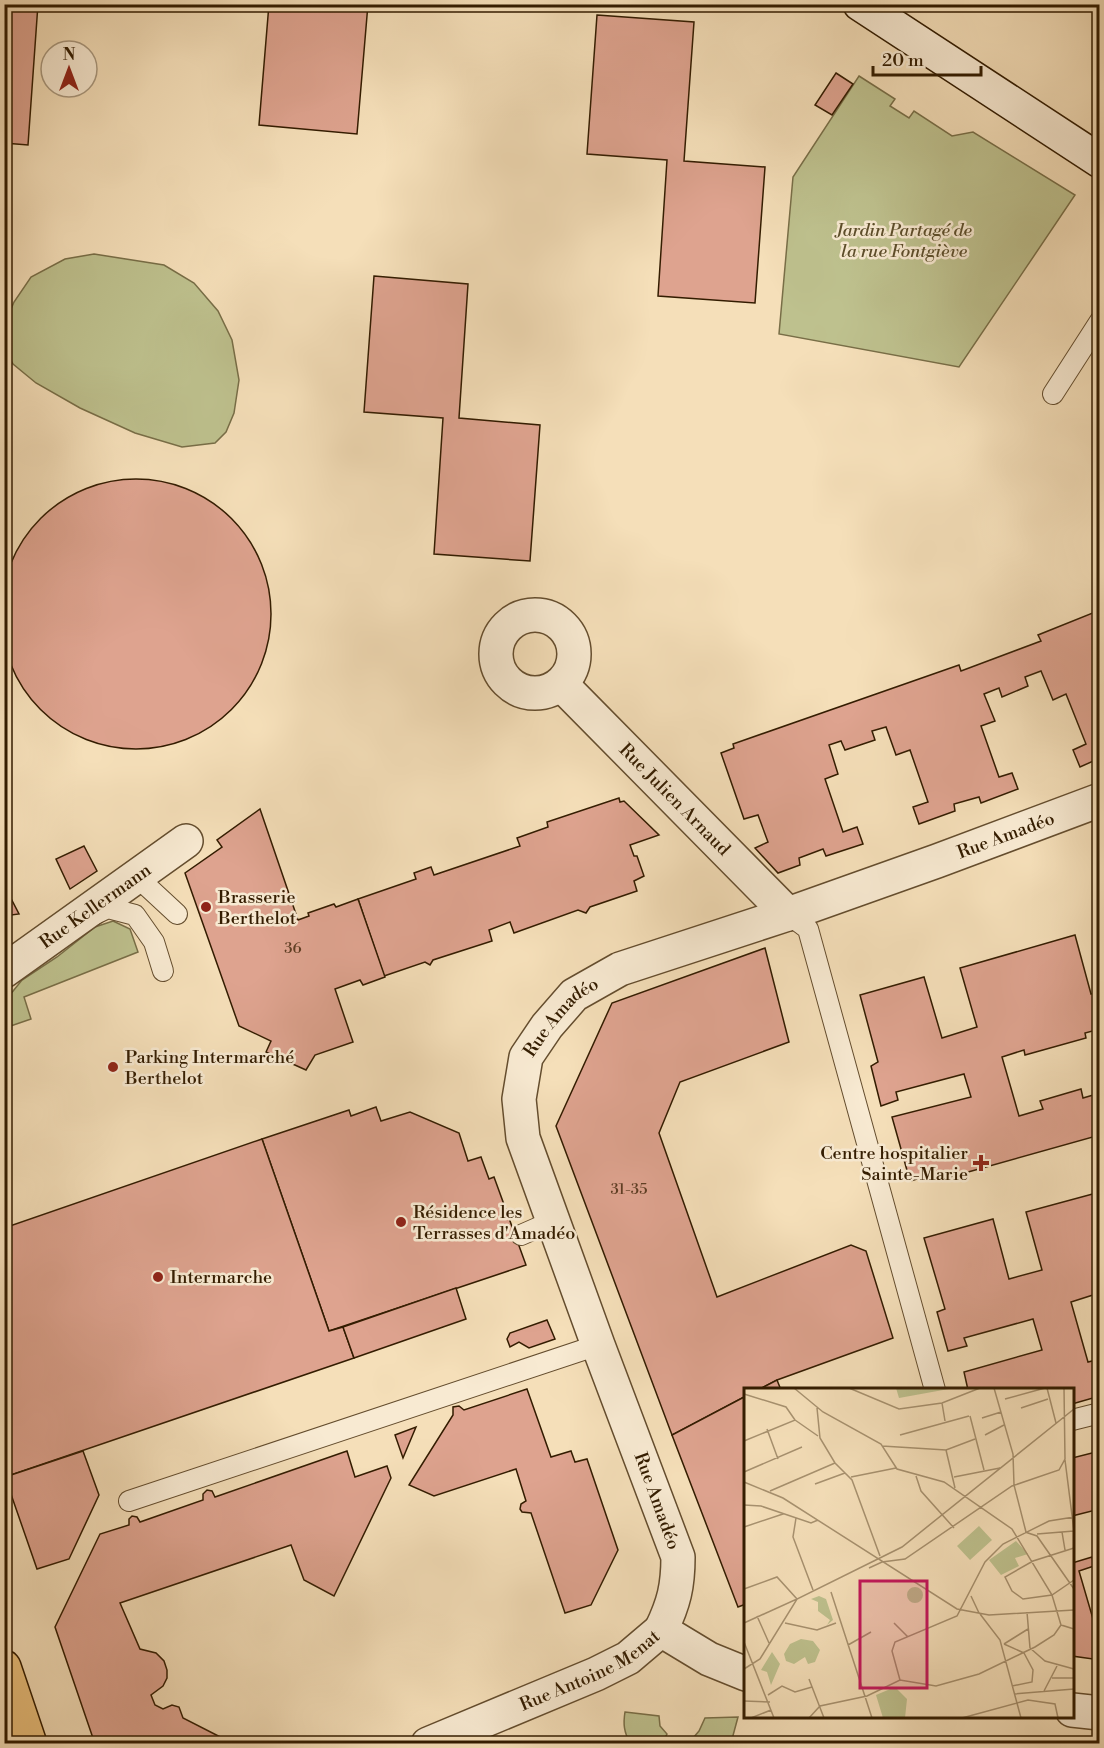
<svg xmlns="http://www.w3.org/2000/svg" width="1104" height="1748" font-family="'Libre Bodoni',serif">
	<rect width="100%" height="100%" fill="#f5dfb9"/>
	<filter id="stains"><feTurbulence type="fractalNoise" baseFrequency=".00333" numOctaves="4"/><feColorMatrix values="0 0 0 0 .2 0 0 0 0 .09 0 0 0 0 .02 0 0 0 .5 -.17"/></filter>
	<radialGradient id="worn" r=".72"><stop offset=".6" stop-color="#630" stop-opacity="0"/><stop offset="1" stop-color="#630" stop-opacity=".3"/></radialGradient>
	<!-- green -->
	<g fill="#bec18e" stroke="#786e47" stroke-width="1.5">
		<path d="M 859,76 L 895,99 L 890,106 L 909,118 L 914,111 L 952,136 L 973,132 L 1075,195 L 959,367 L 779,334 L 793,177 Z"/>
		<path d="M 94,254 L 164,265 L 194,283 L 218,311 L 232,340 L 239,380 L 234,413 L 226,432 L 215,443 L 182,447 L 135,433 L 80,408 L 36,383 L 13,364 L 5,351 L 5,323 L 14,302 L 31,277 L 65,259 Z"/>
		<path d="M 113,921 L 130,929 L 138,952 L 24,997 L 31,1019 L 5,1028 L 5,1001 L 22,980 L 57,957 L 95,927 Z"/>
		<path d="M 625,1712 L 659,1716 L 660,1726 L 667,1734 L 662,1743 L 630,1743 C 624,1732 623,1724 625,1712 Z"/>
		<path d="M 738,1717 L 731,1743 L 675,1743 L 677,1739 L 693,1738 L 699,1731 L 705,1718 Z"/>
	</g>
	<!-- building -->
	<g fill="#dea38f" stroke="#331c00" stroke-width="1.5">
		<path d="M 4,4 L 38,4 L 28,145 L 4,143 Z"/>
		<path d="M 269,4 L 368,4 L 357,134 L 259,125 Z"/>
		<path d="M 597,15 L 694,22 L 684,161 L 765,167 L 755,303 L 658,296 L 667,160 L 587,154 Z"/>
		<path d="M 836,73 L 853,84 L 832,115 L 815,105 Z"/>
		<path d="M 374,276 L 468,284 L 459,418 L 540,425 L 530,561 L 434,554 L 443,418 L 364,412 Z"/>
		<circle cx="136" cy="614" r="135"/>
		<path d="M 4,561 L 11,562 L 4,583 Z"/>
		<path d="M 1100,610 L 1100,758 L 1080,767 L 1073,750 L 1086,744 L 1066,694 L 1053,700 L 1041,671 L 1025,677 L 1028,686 L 1002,697 L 999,688 L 984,694 L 995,721 L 981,726 L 999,777 L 1012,773 L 1018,789 L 981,803 L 979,797 L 954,804 L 955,811 L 919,824 L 913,807 L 928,802 L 910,750 L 896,755 L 886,727 L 872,731 L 875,740 L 845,750 L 841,741 L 829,745 L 838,774 L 825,779 L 843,832 L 857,827 L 863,844 L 826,856 L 823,849 L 799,858 L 800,865 L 778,873 L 755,848 L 768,842 L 758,815 L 744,819 L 721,753 L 734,748 L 733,744 L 959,665 L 961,671 L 1041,641 L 1038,635 Z"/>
		<path d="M 619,798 L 620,802 L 624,801 L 659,835 L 630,845 L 634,856 L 637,856 L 644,876 L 634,881 L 637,891 L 590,907 L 586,913 L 578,910 L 514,933 L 510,922 L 489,930 L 492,941 L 433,960 L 430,965 L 425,962 L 384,976 L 358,899 L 416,879 L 414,873 L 431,867 L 434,875 L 520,846 L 517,838 L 548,827 L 547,822 Z"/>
		<path d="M 260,809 L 298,920 L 309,916 L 308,913 L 334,904 L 336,907 L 358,899 L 385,977 L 363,985 L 360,980 L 335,989 L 353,1042 L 315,1055 L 306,1070 L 266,1052 L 271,1041 L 239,1026 L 185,873 L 222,847 L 217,840 Z"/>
		<path d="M 84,846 L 97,871 L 70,889 L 56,859 Z"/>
		<path d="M 4,885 L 19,914 L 4,916 Z"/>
		<path d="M 1075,935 L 1091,994 L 1100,991 L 1100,1029 L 1085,1033 L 1086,1038 L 1025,1055 L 1024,1050 L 1002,1057 L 1019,1116 L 1043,1109 L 1040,1101 L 1081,1089 L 1083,1098 L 1100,1093 L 1100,1135 L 936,1181 L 934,1174 L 910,1181 L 892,1117 L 971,1097 L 964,1074 L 896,1092 L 898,1100 L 881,1106 L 871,1066 L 878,1062 L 860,995 L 924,977 L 942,1038 L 977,1027 L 960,968 Z"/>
		<path d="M 765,948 L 789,1042 L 680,1082 L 659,1133 L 717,1297 L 851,1245 L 866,1251 L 893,1338 L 777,1380 L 758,1390 L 746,1390 L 746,1396 L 672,1435 L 556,1126 L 612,1003 Z"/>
		<path d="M 376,1107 L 381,1121 L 410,1112 L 459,1133 L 468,1161 L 481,1157 L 489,1179 L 494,1177 L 526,1265 L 329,1331 L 262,1139 L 349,1110 L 351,1116 Z"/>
		<path d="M 262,1139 L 329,1331 L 343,1327 L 354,1358 L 5,1477 L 4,1228 Z"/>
		<path d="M 1100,1192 L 1100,1298 L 1095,1300 L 1093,1295 L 1071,1302 L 1088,1362 L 1100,1359 L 1100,1396 L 1072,1404 L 1072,1390 L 968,1390 L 964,1372 L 1042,1350 L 1033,1319 L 964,1338 L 967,1346 L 948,1351 L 937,1312 L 945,1309 L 924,1238 L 993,1219 L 1009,1279 L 1042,1270 L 1026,1212 Z"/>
		<path d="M 456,1288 L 466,1319 L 354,1358 L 343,1327 Z"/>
		<path d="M 547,1320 L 555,1339 L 529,1348 L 519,1342 L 510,1347 L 507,1339 L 510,1333 Z"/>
		<path d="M 777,1380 L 781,1390 L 758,1390 Z"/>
		<path d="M 527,1389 L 551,1457 L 571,1451 L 575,1462 L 587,1459 L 618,1550 L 591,1605 L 565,1613 L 531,1513 L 522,1512 L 520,1509 L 521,1504 L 526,1501 L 516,1469 L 434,1496 L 409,1485 L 453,1415 L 453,1407 L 459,1406 L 464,1410 Z"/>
		<path d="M 746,1396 L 746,1604 L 738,1607 L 672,1435 Z"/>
		<path d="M 416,1427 L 403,1458 L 395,1435 Z"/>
		<path d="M 83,1451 L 99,1495 L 69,1559 L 37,1569 L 5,1477 Z"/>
		<path d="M 347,1451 L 355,1477 L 387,1466 L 391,1478 L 334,1596 L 304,1580 L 291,1545 L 120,1603 L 140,1649 L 156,1653 L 164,1661 L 167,1670 L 167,1678 L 163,1686 L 151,1695 L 155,1705 L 163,1709 L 172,1705 L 179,1707 L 183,1718 L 234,1744 L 95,1744 L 55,1627 L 100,1534 L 129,1525 L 129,1519 L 132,1516 L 137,1517 L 140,1522 L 203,1500 L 203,1494 L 207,1490 L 212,1491 L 215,1497 Z"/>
		<path d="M 1100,1451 L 1100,1509 L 1072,1516 L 1072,1458 Z"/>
		<path d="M 1092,1557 L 1094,1566 L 1079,1571 L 1093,1619 L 1100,1618 L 1100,1660 L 1072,1656 L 1072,1563 Z"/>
	</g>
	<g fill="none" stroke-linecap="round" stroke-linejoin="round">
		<defs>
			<g id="service">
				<path d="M 1053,394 L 1100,321"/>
				<path d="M 136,876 L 177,914"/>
				<path d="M 788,914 L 808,929 L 935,1390"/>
				<path d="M 93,915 L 108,908 L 135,915 L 154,942 L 163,971"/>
				<path d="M 521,1235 L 553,1221"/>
				<path d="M 1072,1420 L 1100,1413"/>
				<path d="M 129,1501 L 598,1345"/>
				<path d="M 4,1725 L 11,1744"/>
			</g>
			<g id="minor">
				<circle cx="535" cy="654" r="39"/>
				<path id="s1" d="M 561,684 L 788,914"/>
				<path id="s2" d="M 4,971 L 186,841"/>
				<path id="s3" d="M 661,1630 C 674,1603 678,1586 678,1557 L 598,1345 L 523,1138 L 519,1099 L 526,1057 L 547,1026 L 574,995 L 620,969 L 788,914 L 937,861 L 1100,800"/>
				<path d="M 1072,1710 L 1100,1713"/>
				<path id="s4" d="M 428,1744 L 596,1674 L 628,1658 L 661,1630 L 709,1659 L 746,1674"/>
			</g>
			<path id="secondary" d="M 860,4 L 1100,161"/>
			<path id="primary" d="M 4,1667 L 30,1744"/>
		</defs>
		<!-- service casing -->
		<use href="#service" stroke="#644d2e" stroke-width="22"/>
		<!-- minor casing -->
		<use href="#minor" stroke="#644d2e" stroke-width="36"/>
		<!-- secondary casing -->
		<use href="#secondary" stroke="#331c00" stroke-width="36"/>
		<!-- primary casing -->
		<use href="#primary" stroke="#331c00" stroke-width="36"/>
		<!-- service -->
		<use href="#service" stroke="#f8ead2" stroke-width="20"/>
		<!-- minor -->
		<use href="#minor" stroke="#f8ead2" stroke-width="33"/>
		<!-- secondary -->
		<use href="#secondary" stroke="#f8ead2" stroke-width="33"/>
		<!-- primary -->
		<use href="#primary" stroke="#eac07c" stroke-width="33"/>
	</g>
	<!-- markers -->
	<g fill="#8f2418" stroke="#f8ead2" stroke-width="2">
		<circle cx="206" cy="907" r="6"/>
		<circle cx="113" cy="1067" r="6"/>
		<path d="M978 1154h6v6h6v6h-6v6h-6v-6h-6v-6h6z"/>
		<circle cx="401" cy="1222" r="6"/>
		<circle cx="158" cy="1277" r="6"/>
	</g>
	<g text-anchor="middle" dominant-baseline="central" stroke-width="5" stroke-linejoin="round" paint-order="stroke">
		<!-- number labels -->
		<g font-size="15" fill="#5e3e24">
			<text x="293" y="948">36</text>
			<text x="629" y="1189">31-35</text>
		</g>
		<!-- park labels -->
		<g font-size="18" font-style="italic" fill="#5d4e2b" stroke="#f8ead2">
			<text x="904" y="230">Jardin Partagé de<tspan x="904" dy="21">la rue Fontgiève</tspan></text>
		</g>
		<!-- street labels -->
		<g font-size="18" fill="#331c00" stroke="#f8ead2">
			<text stroke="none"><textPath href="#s1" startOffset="162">Rue Julien Arnaud</textPath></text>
			<text stroke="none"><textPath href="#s3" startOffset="1144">Rue Amadéo</textPath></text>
			<text stroke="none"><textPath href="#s2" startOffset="112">Rue Kellermann</textPath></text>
			<text stroke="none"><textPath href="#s3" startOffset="658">Rue Amadéo</textPath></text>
			<text transform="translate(657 1501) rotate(70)">Rue Amadéo</text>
			<text stroke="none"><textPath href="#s4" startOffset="178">Rue Antoine Menat</textPath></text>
		</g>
		<!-- poi labels -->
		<g font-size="18" fill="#331c00" stroke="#f8ead2" text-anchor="start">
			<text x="218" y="897">Brasserie<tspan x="218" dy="21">Berthelot</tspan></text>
			<text x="125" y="1057">Parking Intermarché<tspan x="125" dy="21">Berthelot</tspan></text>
			<text x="968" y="1153" text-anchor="end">Centre hospitalier<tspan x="968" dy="21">Sainte-Marie</tspan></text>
			<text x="413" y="1212">Résidence les<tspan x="413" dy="21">Terrasses d'Amadéo</tspan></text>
			<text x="170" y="1277">Intermarche</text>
		</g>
	</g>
	<!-- overview -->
	<g transform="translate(744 1388)">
		<rect width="330" height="330" fill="#f5dfb9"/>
		<path d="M 152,0 L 210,0 L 155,10 ZM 235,138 L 248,152 L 226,172 L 213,158 ZM 272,153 L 284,166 L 271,170 L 275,178 L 257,187 L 245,172 ZM163 207a8 8 0 1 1 16 0a8 8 0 1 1-16 0ZM 75,208 L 82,211 L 89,232 L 83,237 L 86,232 L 74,223 L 74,214 L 67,211 ZM 57,251 L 69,253 L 76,262 L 71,274 L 64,276 L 61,269 L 50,276 L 42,273 L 40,266 L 46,256 ZM 28,264 L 36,276 L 27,297 L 23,284 L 17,282 ZM 151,299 L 163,311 L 161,330 L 139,330 L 132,307 Z" fill="#bec18e"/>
		<path fill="none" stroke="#a7916f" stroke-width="1.5" d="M 50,0 L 79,24 L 137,56 L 153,81 L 200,94 L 268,141 L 308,207 L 317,237M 105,0 L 155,21 L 198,15 L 236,0M 250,0 L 269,66 L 270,97 L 282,144M 303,0 L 312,35M 0,6 L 42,19 L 51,32M 261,11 L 301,0M 198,15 L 201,33M 73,20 L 76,50 L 91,75 L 108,92 L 136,168M 277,20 L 304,11M 226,28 L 240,82M 238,30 L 257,24M 23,41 L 34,71M 156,47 L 225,28M 241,47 L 260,37M 0,53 L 51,32 L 74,48M 138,58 L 202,62 L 231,51M 202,62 L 211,100M 321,72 L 330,143M 0,84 L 58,59M 172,88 L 177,103 L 210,140M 107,89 L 152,80M 210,89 L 256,80M 0,94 L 39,110 L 213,221 L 245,227 L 330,222M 71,96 L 101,85M 26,103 L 91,75M 0,117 L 17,118 L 67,135 L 74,132M 52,130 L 49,149 L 69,202M 0,139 L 39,126M 281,144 L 293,148 L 330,201M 318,144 L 321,162M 293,146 L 330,143M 330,160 L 289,173 L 261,189 L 268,203 L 279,211 L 308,207 L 330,192M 125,180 L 138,174 L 161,171 L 268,98 L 315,82 L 321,71 L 320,0M 0,201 L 33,189 L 53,211 L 0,235M 87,204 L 128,330M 227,208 L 235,225M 283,224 L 286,260 L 301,273 L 330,281M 236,226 L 256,252 L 277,330M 13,228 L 25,255M 41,235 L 73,242 L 92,235M 150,235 L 164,249M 0,254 L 30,330M 260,256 L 284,241M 260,256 L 280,265M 104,257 L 127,244M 0,281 L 16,271 L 53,211 L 158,159 L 330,21M 308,290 L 330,290M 65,291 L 80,330M 156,292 L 148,263 L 151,254 L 213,228 L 241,174 L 259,156 L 305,133 L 330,129M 268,298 L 288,294 L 289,282 L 280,265M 300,303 L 313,278M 270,306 L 330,301M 24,307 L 38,298 L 51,304 L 68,299M 0,313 L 26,314M 7,330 L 27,322M 65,330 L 76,318 L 123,308 L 156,292 L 192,298 L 235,286 L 291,259 L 310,247 L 317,237 L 330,241M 218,330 L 284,312 L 311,316 L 314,330"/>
		<path fill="#c2185b" fill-opacity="0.15" stroke="#c2185b" stroke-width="3" d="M 116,193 L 183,193 L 183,300 L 116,300 Z"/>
		<rect width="330" height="330" fill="none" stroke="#331c00" stroke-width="3"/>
	</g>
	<!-- margin -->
	<rect width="1104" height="1748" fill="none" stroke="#f5dfb9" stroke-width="24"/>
	<rect x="6" y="6" width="1092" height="1736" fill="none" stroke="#331c00" stroke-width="3"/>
	<rect x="12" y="12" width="1080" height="1724" fill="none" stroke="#331c00" stroke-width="1.5"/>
	<!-- north arrow -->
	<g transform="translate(69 69)"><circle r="28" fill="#f8ead2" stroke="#a9987e" stroke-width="1.5"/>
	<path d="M0-4.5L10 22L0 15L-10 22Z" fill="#8f2418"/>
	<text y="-9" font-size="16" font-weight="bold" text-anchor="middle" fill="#331c00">N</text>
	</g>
	<!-- scale -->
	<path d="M873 66v9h108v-9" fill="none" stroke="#331c00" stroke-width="3"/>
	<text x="882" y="66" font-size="18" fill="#331c00" stroke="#f8ead2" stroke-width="4.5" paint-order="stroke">20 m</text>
	<rect width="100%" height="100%" filter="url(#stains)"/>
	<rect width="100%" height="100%" fill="url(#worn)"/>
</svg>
